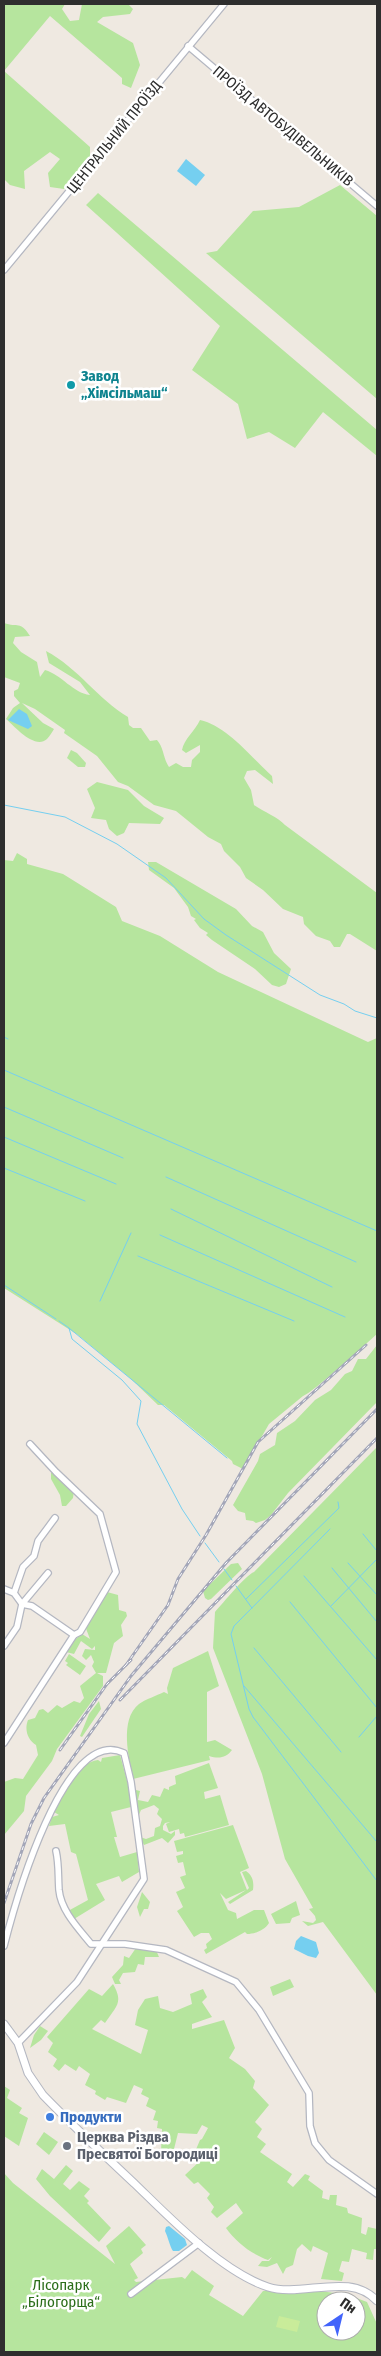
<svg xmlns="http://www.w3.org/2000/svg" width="381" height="2356" font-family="'Fira Sans Condensed',sans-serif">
	<rect width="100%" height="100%" fill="#efe9e1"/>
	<!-- green -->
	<g fill="#b6e59e" fill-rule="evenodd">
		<path d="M 4,4 L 65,4 L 62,9 L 70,21 L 79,20 L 82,4 L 128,4 L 133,9 L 130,14 L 103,17 L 97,22 L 133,43 L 140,65 L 131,88 L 122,84 L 122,78 L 50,16 L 4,71 Z"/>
		<path d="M 4,71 L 90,147 L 90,157 L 64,189 L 50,187 L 48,173 L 60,159 L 50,152 L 24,171 L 25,189 L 10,185 L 4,179 Z"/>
		<path d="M 340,185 L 377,216 L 377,399 L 206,253 L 217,251 L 253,211 L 299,207 Z"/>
		<path d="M 98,193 L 377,430 L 377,456 L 323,412 L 295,448 L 269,432 L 247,439 L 238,404 L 192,370 L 220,326 L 86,205 Z"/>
		<path d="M 4,623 C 18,628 20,620 30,636 L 15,637 L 13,643 L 21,652 L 37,662 L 40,677 L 45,670 C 62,675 73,693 90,695 L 80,682 L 49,663 L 46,651 C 78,668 98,699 128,717 L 129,725 L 133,728 L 141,728 L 150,741 L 157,740 C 164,748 163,758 169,767 L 176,763 L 183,767 L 191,767 L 192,760 L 200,752 L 200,745 L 186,753 L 182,750 C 184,739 195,731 200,720 C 227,726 251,757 272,776 L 273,784 L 255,770 L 247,771 L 244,778 L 251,790 L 254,805 C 264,812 278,817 285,825 L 377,893 L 377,951 L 350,934 L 347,934 L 340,947 L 334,947 L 330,941 L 316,936 L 304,924 L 303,917 L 283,909 L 263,890 L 246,878 L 240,867 L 224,851 L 221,844 L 208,837 L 176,811 L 154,805 L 128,786 L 118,782 L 97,756 L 64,733 L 65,730 L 35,709 L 22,703 L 43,723 L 54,729 C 52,732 50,736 47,739 C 35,750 15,727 6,719 L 13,708 L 20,703 L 14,696 L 14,691 L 18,689 L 20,683 L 4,677 Z"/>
		<path d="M 71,750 L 77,753 L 86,763 L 85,767 L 78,767 L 67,758 Z"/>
		<path d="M 97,782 L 128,790 L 144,806 L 164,818 L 160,824 L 129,823 L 124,833 L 117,836 L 109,829 L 106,820 L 91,818 L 95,808 L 87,789 Z"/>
		<path d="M 17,853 L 27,859 L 27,864 L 63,874 L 116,907 L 122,921 L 160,936 L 218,972 L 368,1042 L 377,1038 L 377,1334 C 366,1344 311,1394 303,1396 L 269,1424 L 243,1469 L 233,1464 L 232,1461 L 164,1405 L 158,1405 L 131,1379 L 78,1335 L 4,1288 L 4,860 L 13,861 Z"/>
		<path d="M 148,862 L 156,862 L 236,909 L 252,926 L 263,932 L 274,953 L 291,969 L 286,984 L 279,987 L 272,985 L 255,969 L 212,940 L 206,935 L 208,933 L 200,928 L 194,920 L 196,919 L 191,916 L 188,907 L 174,888 L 149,870 Z"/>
		<path d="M 377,1345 L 377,1402 L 288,1493 L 271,1515 L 265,1520 L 256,1523 L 253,1521 L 246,1520 L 245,1513 L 238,1511 L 233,1505 L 258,1461 L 260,1454 L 275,1445 L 277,1433 L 295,1421 L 315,1400 L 331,1390 L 345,1374 L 352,1371 L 358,1359 L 366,1359 Z"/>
		<path d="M 377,1447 L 377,1995 L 323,1922 L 308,1926 L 302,1921 L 313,1923 L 316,1920 L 315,1916 L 309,1909 L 313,1908 L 285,1859 L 262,1774 L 213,1648 L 215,1612 C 223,1603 246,1575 254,1572 Z"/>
		<path d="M 55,1471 L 74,1490 L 73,1498 L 66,1506 L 62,1506 L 60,1495 L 51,1479 L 51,1473 Z"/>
		<path d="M 238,1563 L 242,1569 L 211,1599 L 208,1600 L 205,1598 L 203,1591 L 231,1564 Z"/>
		<path d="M 107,1592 L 118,1595 L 119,1610 L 126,1612 L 127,1616 L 121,1625 L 123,1636 L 114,1643 L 106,1673 L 97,1673 L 103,1676 L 103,1686 L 57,1749 L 52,1761 L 26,1796 L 24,1811 L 4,1835 L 4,1782 L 15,1778 L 23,1779 L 38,1755 L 36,1745 C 28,1740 24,1730 28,1720 L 35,1718 L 39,1710 L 43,1709 L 48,1713 L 57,1705 L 62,1708 L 74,1701 L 80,1703 L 84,1698 L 80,1686 L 96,1673 L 92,1666 L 94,1662 L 91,1655 L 86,1660 L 82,1656 L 85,1649 L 95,1650 L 95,1646 L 92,1649 L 81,1641 L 74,1654 L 66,1652 L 72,1642 L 82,1634 L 90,1639 L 85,1626 Z"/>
		<path d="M 208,1651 L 219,1686 L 207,1692 L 207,1742 L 215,1740 L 232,1750 C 226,1758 219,1759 209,1756 L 210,1760 L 133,1779 C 129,1758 119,1720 139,1704 C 146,1699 156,1696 164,1692 L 168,1694 L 167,1688 L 173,1668 Z"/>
		<path d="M 69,1654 L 86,1666 L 80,1675 L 66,1665 L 68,1663 L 65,1661 Z"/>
		<path d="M 99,1701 L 101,1709 L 82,1737 L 80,1736 L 89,1714 Z"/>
		<path d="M 120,1755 L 128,1784 L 131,1807 L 111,1812 L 117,1837 L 114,1837 L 120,1857 L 137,1852 L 139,1872 L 122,1882 L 119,1876 L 96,1884 L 105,1900 L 74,1919 L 68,1911 L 88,1900 L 76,1854 L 71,1852 L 65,1824 L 49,1826 L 52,1817 L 59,1815 L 54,1812 C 60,1793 77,1763 98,1760 L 101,1762 L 102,1758 Z"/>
		<path d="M 209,1763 L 218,1788 L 204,1792 L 205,1799 L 220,1795 L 229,1825 L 185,1837 L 184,1833 L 180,1834 L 179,1829 L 169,1832 L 166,1824 L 170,1822 L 165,1823 L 163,1826 L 163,1830 L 171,1834 L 175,1831 L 175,1835 L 168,1843 L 162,1838 L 144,1845 L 140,1837 L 146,1839 L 154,1836 L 155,1828 L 160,1826 L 162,1819 L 157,1814 L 159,1809 L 154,1805 L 141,1810 L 138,1817 L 133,1798 L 136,1790 L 140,1791 L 138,1800 L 148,1802 L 152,1795 L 160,1797 L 164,1788 L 169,1790 L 169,1787 L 176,1784 L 175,1776 Z"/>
		<path d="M 233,1825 L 249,1868 L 240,1872 L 247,1890 L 249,1888 L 242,1872 L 246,1871 C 253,1876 254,1882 253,1890 L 230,1904 L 228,1902 L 246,1890 L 226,1899 L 220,1893 L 228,1910 L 236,1913 L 237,1919 L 254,1910 L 264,1910 L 269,1923 C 265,1930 255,1934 247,1934 L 245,1932 L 206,1954 L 204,1950 L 207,1948 L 206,1944 L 212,1939 L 209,1933 L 201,1933 L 194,1937 L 177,1911 L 183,1907 L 176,1892 L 185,1888 L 180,1877 L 186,1875 L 183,1862 L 178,1863 L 176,1856 L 183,1854 L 183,1851 L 177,1852 L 174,1841 Z"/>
		<path d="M 142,1892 L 150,1902 L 148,1909 L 144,1909 L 140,1917 L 137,1907 Z"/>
		<path d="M 296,1901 L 300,1915 L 292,1918 L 290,1923 L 276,1924 L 271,1914 Z"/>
		<path d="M 136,1948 L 156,1950 L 159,1957 L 145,1957 L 144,1965 L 138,1964 L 135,1972 L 123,1973 L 119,1980 L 121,1984 L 115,1984 L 112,1977 L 123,1965 L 124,1956 L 129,1958 Z"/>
		<path d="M 290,1979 L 294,1987 L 273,1996 L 270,1987 Z"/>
		<path d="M 113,1984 C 124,2003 116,2006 105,2023 L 101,2020 L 92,2029 L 141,2054 L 148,2030 L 135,2025 L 138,2010 L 145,1999 L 158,1996 L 160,2008 L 173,2012 L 192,2004 L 190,1994 L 203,1989 L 207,1997 L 202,2002 L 212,2017 L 192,2024 L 192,2029 L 224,2020 L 235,2048 L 229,2058 L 245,2069 L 255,2081 L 253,2088 L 269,2105 L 255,2122 L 262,2129 L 257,2137 L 266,2144 L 260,2152 L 292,2174 L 287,2182 L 293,2187 L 305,2174 L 310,2176 L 308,2180 L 323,2191 L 322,2198 L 329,2200 L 330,2195 L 337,2195 L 336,2205 L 347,2208 L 348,2213 L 362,2218 L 361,2233 L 366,2235 L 368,2227 L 377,2229 L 377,2249 L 374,2249 L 373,2260 L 366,2259 L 367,2253 L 352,2249 L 349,2262 L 342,2261 L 339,2271 L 344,2273 L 342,2281 L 321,2279 L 328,2253 L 313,2246 L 311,2252 L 302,2244 L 297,2249 L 293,2265 L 286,2268 L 283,2274 L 277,2263 L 267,2267 L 258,2266 L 262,2261 L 269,2261 L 272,2257 L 268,2260 C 251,2254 236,2242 226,2228 L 243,2213 L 236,2203 L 217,2218 L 211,2212 L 214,2207 L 207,2198 L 210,2194 L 198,2182 L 194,2184 L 185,2175 L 201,2160 L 194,2154 L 200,2140 L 202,2139 L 208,2128 L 202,2125 L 197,2134 L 178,2133 L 173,2153 L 161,2152 L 162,2129 L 157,2128 L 158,2121 L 153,2120 L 156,2111 L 146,2106 L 149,2098 L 141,2094 L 143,2089 L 134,2085 L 126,2103 L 107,2097 L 105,2100 L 95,2094 L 96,2091 L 85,2085 L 90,2074 L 79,2066 L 76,2071 L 65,2064 L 59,2071 L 53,2066 L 57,2059 L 48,2052 L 53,2043 L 47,2037 L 89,1989 L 102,1996 Z"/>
		<path d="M 40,2026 L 48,2031 L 41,2040 L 30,2048 L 34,2035 Z"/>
		<path d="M 4,2086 L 10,2090 L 7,2098 L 22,2108 L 19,2113 L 28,2118 L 19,2146 L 4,2136 Z"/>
		<path d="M 44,2132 L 58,2142 L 49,2155 L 36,2144 Z"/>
		<path d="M 66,2165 L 73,2171 L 63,2184 L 70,2190 L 79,2181 L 90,2189 L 84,2196 L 89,2201 L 87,2203 L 111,2228 L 99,2242 L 50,2196 L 36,2179 L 42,2169 L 54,2179 Z"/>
		<path d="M 4,2173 L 13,2183 L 115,2264 L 106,2246 L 129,2226 L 146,2245 L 141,2249 L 143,2253 L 130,2264 L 138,2278 L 134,2280 L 136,2282 L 182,2277 L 185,2279 L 192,2270 L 214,2286 L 209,2295 L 243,2316 L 263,2291 C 297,2289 336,2289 367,2302 L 377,2324 L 377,2352 L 4,2352 ZM 326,2301 L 356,2301 L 356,2331 L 326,2331 Z"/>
	</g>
	<!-- pitch -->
	<path fill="#c9ec9a" d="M 279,2316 L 300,2321 L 297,2332 L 276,2327 Z"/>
	<!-- water -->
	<g fill="#75cff0">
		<path d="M 186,159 L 205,175 L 196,186 L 177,171 Z"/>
		<path d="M 19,709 L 27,714 L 32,726 L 28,729 L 8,720 Z"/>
		<path d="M 301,1936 L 316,1942 L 319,1953 L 316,1958 L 308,1956 L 294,1949 L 296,1941 Z"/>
		<path d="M 169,2226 L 185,2239 L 187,2245 L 179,2251 L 173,2251 C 170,2247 168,2237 165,2231 L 166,2227 Z"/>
	</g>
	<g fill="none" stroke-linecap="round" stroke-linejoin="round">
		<!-- stream -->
		<g stroke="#75cff0" stroke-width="1">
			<path d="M 4,805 L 65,817 L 117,844 L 166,878 L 204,919 L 226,935 L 320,995 L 344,1004 L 355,1011 L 377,1018"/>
			<path d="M 4,1037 L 8,1039"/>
			<path d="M 4,1070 L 377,1231"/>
			<path d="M 4,1107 L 123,1158"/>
			<path d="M 4,1137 L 116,1184"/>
			<path d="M 4,1168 L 85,1201"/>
			<path d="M 166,1177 L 356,1262"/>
			<path d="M 171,1209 L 332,1287"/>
			<path d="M 160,1235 L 345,1317"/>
			<path d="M 138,1256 L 294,1321"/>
			<path d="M 4,1285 L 56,1319"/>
			<path d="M 100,1301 L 131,1233"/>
			<path d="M 59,1321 L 69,1328 L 72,1339 L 122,1380 L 141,1401 L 137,1424 L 182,1509 L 200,1536"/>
			<path d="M 69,1328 L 227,1458"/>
			<path d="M 330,1529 L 234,1626 L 231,1634 L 249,1709 L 253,1717 L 377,1881"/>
			<path d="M 363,1534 L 377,1551"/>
			<path d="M 205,1543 L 219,1562"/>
			<path d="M 348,1563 L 377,1595"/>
			<path d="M 332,1568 L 377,1622"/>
			<path d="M 224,1569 L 232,1580"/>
			<path d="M 304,1576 L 377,1660"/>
			<path d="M 236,1586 L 252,1608"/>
			<path d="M 246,1599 L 339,1508 L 338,1502"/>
			<path d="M 290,1602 L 377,1708"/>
			<path d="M 331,1606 L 377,1559"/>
			<path d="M 254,1648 L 341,1752"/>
			<path d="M 244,1686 L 377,1842"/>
			<path d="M 359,1737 L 377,1716"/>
		</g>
		<defs>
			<g id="minor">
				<path d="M 188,46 L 377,206"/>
				<path d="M 4,270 L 224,4"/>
				<path d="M 30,1444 L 56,1472 L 100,1514 L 116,1572 L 80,1632 L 74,1635"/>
				<path d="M 4,1589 L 14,1593 L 22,1604"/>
				<path d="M 14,1593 L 23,1567 L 34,1556 L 38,1541 L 55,1518"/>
				<path d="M 4,1646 L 17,1627 L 22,1604 L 48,1573"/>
				<path d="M 4,1743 L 74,1635 L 32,1606 L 22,1604"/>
				<path d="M 56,1851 C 59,1864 58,1876 59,1890 C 61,1911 79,1929 91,1944 L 125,1944 L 166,1950 L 236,1982 L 259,2010 L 309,2093 L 310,2126 L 315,2143 L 329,2160 L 377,2194"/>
				<path d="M 4,1946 C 14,1907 64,1723 124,1753 L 131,1782 L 144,1879 L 77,1982 L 18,2043"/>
				<path d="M 131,2294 L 199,2243"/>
			</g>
			<path id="tertiary" d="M 4,2024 L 18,2043 L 28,2073 L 43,2095 C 73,2126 104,2155 136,2185 C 170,2218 222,2272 268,2287 C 302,2298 350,2271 377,2301"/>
		</defs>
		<!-- minor casing -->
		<use href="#minor" stroke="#b4b7c1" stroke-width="8"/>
		<!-- tertiary casing -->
		<use href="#tertiary" stroke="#b4b7c1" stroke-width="9"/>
		<!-- minor -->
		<use href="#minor" stroke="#fff" stroke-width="5.5"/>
		<!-- tertiary -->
		<use href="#tertiary" stroke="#fff" stroke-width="7"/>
		<defs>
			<g id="rail">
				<path d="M 126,1665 L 168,1605 L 178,1579 L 206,1535 L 258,1442 L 366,1345"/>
				<path d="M 120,1700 L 377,1438"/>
				<path d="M 60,1750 L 107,1684 L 131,1660"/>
				<path d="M 4,1903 L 31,1824 L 44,1798 L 131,1676 L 226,1563 L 377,1409"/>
			</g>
		</defs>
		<!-- rail casing -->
		<use href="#rail" stroke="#a3a6b8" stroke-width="3"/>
		<!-- rail -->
		<use href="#rail" stroke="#fff" stroke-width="1" stroke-dasharray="4" stroke-linecap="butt"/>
	</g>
	<!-- markers -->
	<circle fill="#0f9aa8" stroke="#fff" stroke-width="2" cx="71" cy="385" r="5"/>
	<circle fill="#3f7fe0" stroke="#fff" stroke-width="2" cx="50" cy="2117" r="5"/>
	<circle fill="#6b7280" stroke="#fff" stroke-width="2" cx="67" cy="2146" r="5"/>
	<g text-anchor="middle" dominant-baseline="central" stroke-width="5" stroke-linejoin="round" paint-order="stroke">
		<!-- street labels -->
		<g font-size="15" fill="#2e2e2e" stroke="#fff">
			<text transform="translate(283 126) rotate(40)">ПРОЇЗД АВТОБУДІВЕЛЬНИКІВ</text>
			<text transform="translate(114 137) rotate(-51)">ЦЕНТРАЛЬНИЙ ПРОЇЗД</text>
		</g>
		<!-- culture labels -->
		<g font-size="15" font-weight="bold" fill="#0d838f" stroke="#fff" text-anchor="start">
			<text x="81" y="376">Завод<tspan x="81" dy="17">„Хімсільмаш“</tspan></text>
		</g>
		<!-- shop labels -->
		<g font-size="15" font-weight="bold" fill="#366cbe" stroke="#fff" text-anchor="start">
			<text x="60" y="2117">Продукти</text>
		</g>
		<!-- worship labels -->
		<g font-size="15" font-weight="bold" fill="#5b616d" stroke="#fff" text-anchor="start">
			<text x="77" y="2137">Церква Різдва<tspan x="77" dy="17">Пресвятої Богородиці</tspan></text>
		</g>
		<!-- park labels -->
		<g font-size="15" fill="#2c6e1b" stroke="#fff">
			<text x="61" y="2285">Лісопарк<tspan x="61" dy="17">„Білогорща“</tspan></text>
		</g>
	</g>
	<!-- border -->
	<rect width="381" height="2356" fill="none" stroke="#2e2e2e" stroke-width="10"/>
	<!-- north arrow -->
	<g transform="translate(341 2316) rotate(35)"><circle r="24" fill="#ffffff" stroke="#ababab"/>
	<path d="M0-4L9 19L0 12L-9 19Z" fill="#4264fb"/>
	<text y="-8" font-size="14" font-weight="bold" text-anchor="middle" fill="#2e2e2e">Пн</text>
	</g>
</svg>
